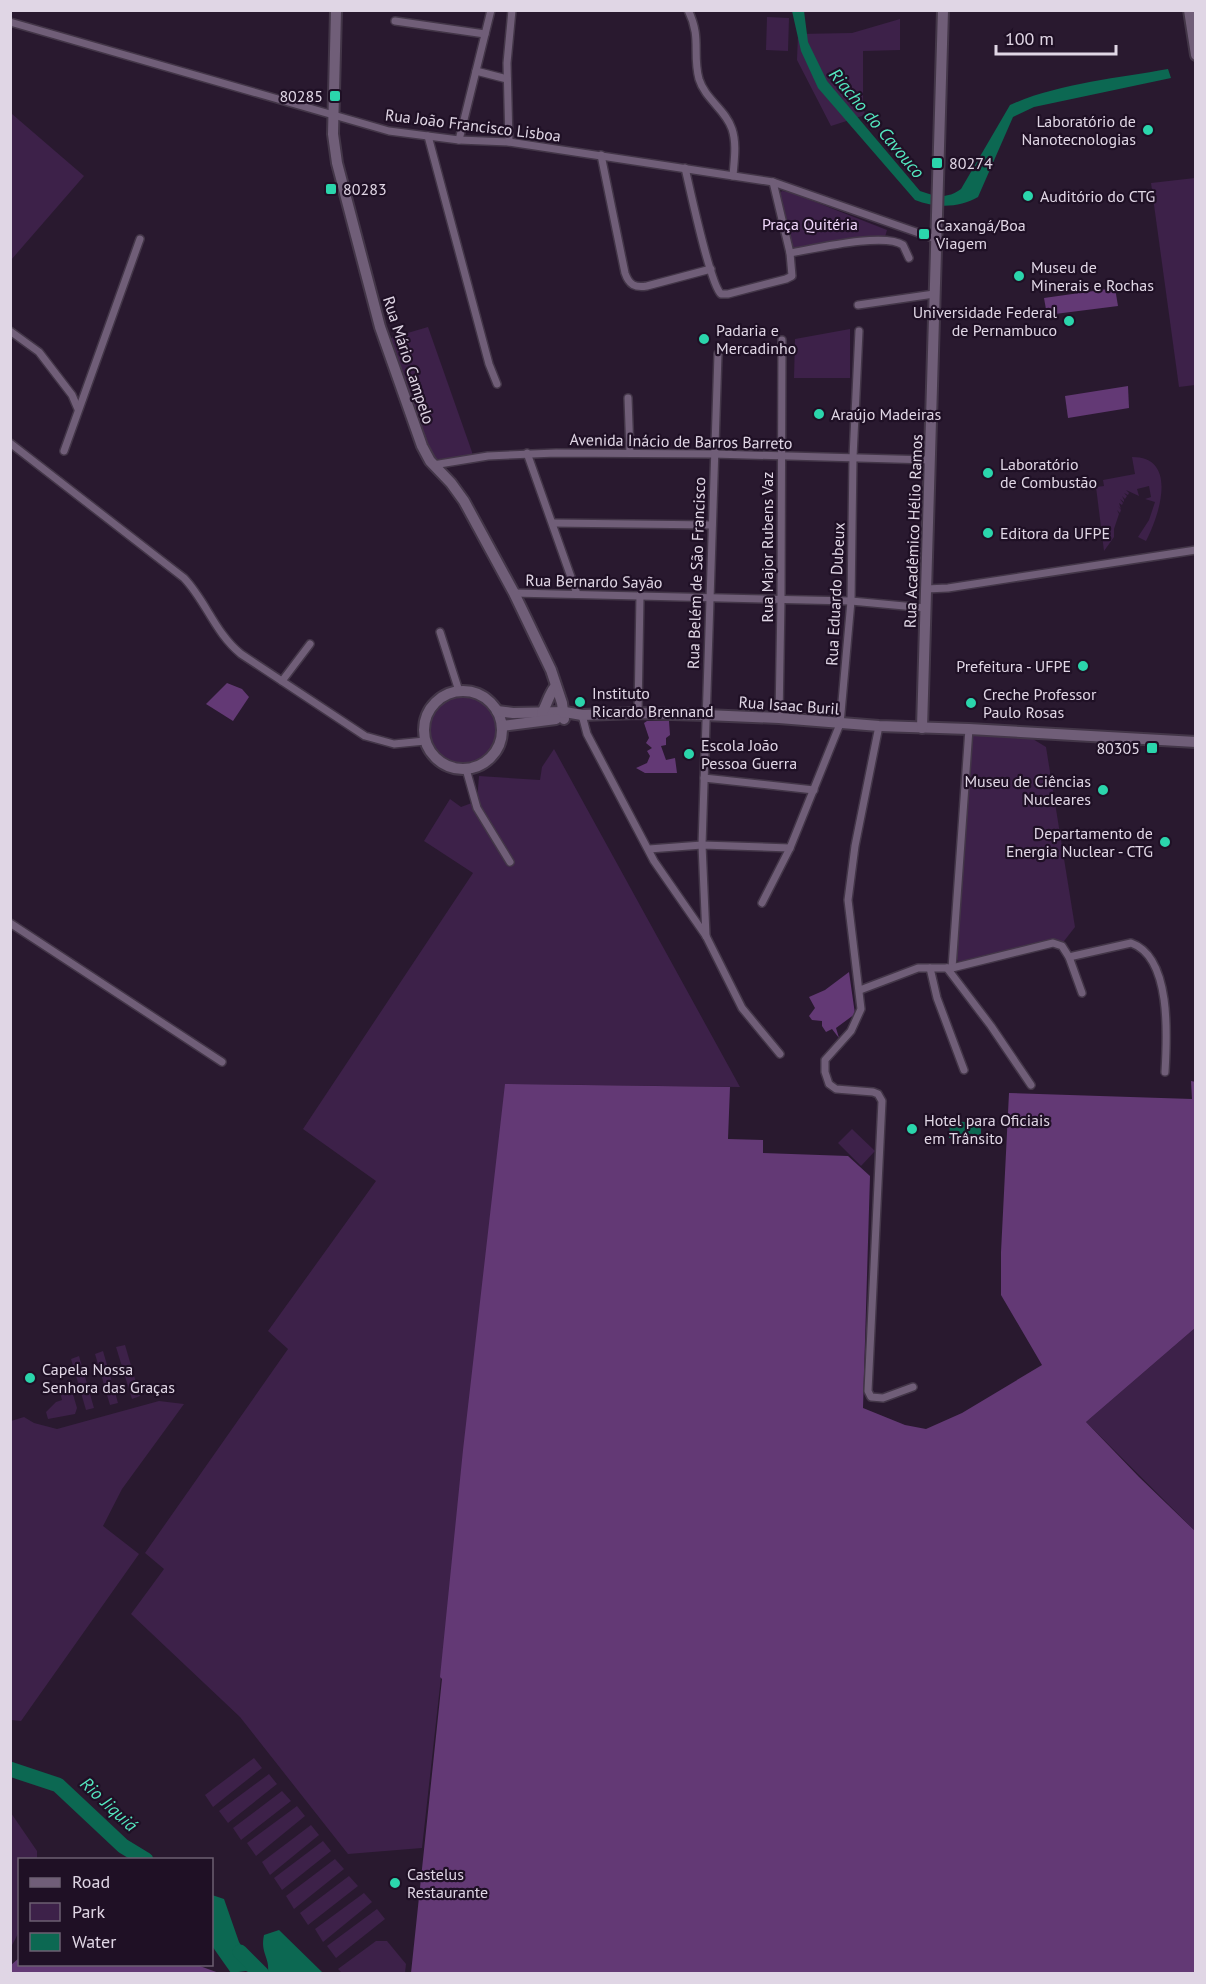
<svg xmlns="http://www.w3.org/2000/svg" width="1206" height="1984" font-family="'PT Sans',sans-serif">
	<rect width="100%" height="100%" fill="#29192f"/>
	<!-- green -->
	<g fill="#3d2149">
		<path d="M 767,17 L 789,18 L 788,51 L 766,50 Z"/>
		<path d="M 900,19 L 900,50 L 863,51 L 863,105 L 865,115 L 831,126 L 797,60 L 798,34 L 852,33 Z"/>
		<path d="M 12,114 L 84,176 L 11,260 L 10,116 Z"/>
		<path d="M 1195,178 L 1195,385 L 1179,387 L 1151,183 Z"/>
		<path d="M 782,191 L 790,192 L 887,230 L 885,237 L 795,249 L 790,243 L 779,194 Z"/>
		<path d="M 428,327 L 472,452 L 472,455 L 433,460 L 387,339 Z"/>
		<path d="M 850,329 L 850,378 L 794,378 L 795,339 Z"/>
		<path d="M 1132,457 C 1179,457 1159,516 1146,541 L 1138,537 L 1149,520 L 1155,502 L 1145,499 L 1151,497 L 1149,486 L 1137,489 L 1139,496 L 1126,490 L 1129,493 L 1128,495 L 1124,493 L 1127,496 L 1125,499 L 1122,496 L 1124,500 L 1124,502 L 1120,499 L 1123,503 L 1122,505 L 1119,503 L 1121,509 L 1118,506 L 1121,510 L 1120,513 L 1117,510 L 1119,514 L 1114,529 L 1114,537 L 1104,551 L 1096,487 L 1104,486 L 1103,480 L 1135,474 Z"/>
		<circle cx="463" cy="730" r="34"/>
		<path d="M 969,729 L 1023,733 L 1046,747 L 1075,927 L 1061,945 L 965,967 L 955,958 Z"/>
		<path d="M 554,749 L 740,1087 L 507,1084 L 422,1848 L 348,1854 L 240,1717 L 131,1614 L 164,1569 L 145,1553 L 288,1349 L 268,1331 L 376,1181 L 303,1129 L 473,873 L 424,841 L 450,799 L 461,807 L 477,801 L 479,776 L 540,780 L 542,767 Z"/>
		<path d="M 852,1129 L 875,1151 L 861,1166 L 838,1143 Z"/>
		<path d="M 1195,1328 L 1195,1531 L 1086,1422 Z"/>
		<path d="M 125,1345 L 140,1396 L 132,1399 L 116,1347 Z"/>
		<path d="M 103,1351 L 118,1403 L 110,1405 L 95,1354 Z"/>
		<path d="M 79,1356 L 94,1408 L 86,1410 L 71,1359 Z"/>
		<path d="M 70,1384 L 77,1408 L 75,1414 L 48,1419 L 46,1412 L 56,1402 L 62,1400 L 58,1386 Z"/>
		<path d="M 159,1401 L 184,1404 L 122,1489 L 103,1526 L 139,1554 L 21,1721 L 11,1720 L 11,1421 L 24,1417 L 34,1423 L 57,1429 Z"/>
		<path d="M 254,1758 L 262,1768 L 213,1807 L 205,1795 Z"/>
		<path d="M 269,1774 L 277,1784 L 228,1823 L 219,1811 Z"/>
		<path d="M 282,1791 L 291,1801 L 241,1840 L 233,1828 Z"/>
		<path d="M 297,1806 L 305,1816 L 256,1856 L 247,1843 Z"/>
		<path d="M 11,1813 L 37,1851 L 37,1859 L 20,1860 L 19,1932 L 11,1947 Z"/>
		<path d="M 311,1825 L 319,1835 L 270,1875 L 262,1862 Z"/>
		<path d="M 323,1841 L 331,1851 L 282,1890 L 274,1878 Z"/>
		<path d="M 335,1859 L 344,1869 L 294,1909 L 286,1896 Z"/>
		<path d="M 349,1876 L 358,1886 L 308,1925 L 300,1913 Z"/>
		<path d="M 364,1893 L 372,1902 L 323,1942 L 315,1929 Z"/>
		<path d="M 377,1909 L 385,1919 L 336,1958 L 327,1946 Z"/>
		<path d="M 376,1941 L 387,1941 L 406,1964 L 405,1973 L 342,1973 L 338,1969 Z"/>
	</g>
	<!-- forest -->
	<g fill="#633975">
		<path d="M 1115,288 L 1118,306 L 1047,315 L 1044,298 Z"/>
		<path d="M 1128,386 L 1129,408 L 1068,418 L 1065,396 Z"/>
		<path d="M 227,683 L 242,689 L 249,697 L 233,721 L 206,704 Z"/>
		<path d="M 647,721 L 669,721 L 670,735 L 666,738 L 666,745 L 661,746 L 666,760 L 675,758 L 677,773 L 645,773 L 636,768 L 647,763 L 650,756 L 647,751 L 652,748 L 646,743 L 649,738 L 644,723 Z"/>
		<path d="M 849,972 L 855,1014 L 836,1028 L 839,1038 L 832,1029 L 826,1032 L 822,1026 L 822,1021 L 812,1020 L 809,1016 L 815,1008 L 809,997 L 825,990 Z"/>
		<path d="M 1191,1081 L 1196,1082 L 1195,1328 L 1086,1422 L 1139,1477 L 1195,1531 L 1195,1973 L 411,1973 L 442,1679 L 440,1677 L 463,1450 L 505,1084 L 730,1087 L 728,1139 L 763,1140 L 763,1153 L 848,1156 L 870,1176 L 863,1408 L 905,1425 L 926,1429 L 962,1413 L 1042,1365 L 1001,1295 L 1001,1252 L 1009,1093 L 1192,1099 Z"/>
		<path d="M 19,1958 L 20,1964 L 197,1965 L 219,1973 L 11,1973 L 11,1965 Z"/>
	</g>
	<!-- water -->
	<g fill="#0c6852">
		<path d="M 792,11 L 804,11 L 808,42 L 827,81 L 920,191 C 937,197 947,199 961,189 L 1010,105 C 1056,84 1118,78 1168,69 L 1171,78 L 1034,107 L 1013,117 L 978,197 C 960,208 935,208 915,200 L 818,88 L 801,51 Z"/>
		<path d="M 950,1121 L 981,1123 L 981,1138 L 949,1138 Z"/>
		<path d="M 212,1895 L 224,1899 L 239,1942 L 258,1973 L 260,1973 L 250,1973 L 246,1971 L 231,1973 L 212,1946 Z"/>
		<path d="M 279,1930 L 323,1973 L 268,1973 C 270,1957 260,1953 264,1935 Z"/>
	</g>
	<g fill="none" stroke-linecap="round" stroke-linejoin="round">
		<!-- river -->
		<g stroke="#0c6852" stroke-width="15">
			<path d="M 10,1769 L 58,1785 L 123,1846 L 146,1860"/>
			<path d="M 240,1952 L 262,1974"/>
		</g>
		<defs>
			<g id="street">
				<path d="M 688,10 C 702,38 692,53 699,79 C 705,99 726,110 732,129 C 737,144 734,161 733,176"/>
				<path d="M 395,21 L 485,34"/>
				<path d="M 10,22 L 389,131 L 459,140 L 509,142 L 773,182 L 936,239"/>
				<path d="M 476,71 L 507,79"/>
				<path d="M 428,136 L 489,364 L 497,384"/>
				<path d="M 459,140 L 491,10"/>
				<path d="M 509,142 L 507,63 L 512,10"/>
				<path d="M 601,155 L 625,273 C 629,285 635,288 647,286 L 711,269"/>
				<path d="M 685,168 C 690,189 710,284 721,294 L 728,294 L 786,279 L 792,276 L 790,253 L 773,182"/>
				<path d="M 790,253 C 814,249 884,232 903,245 L 909,258"/>
				<path d="M 858,305 L 934,294"/>
				<path d="M 10,331 L 39,352 L 72,395 L 78,409"/>
				<path d="M 628,398 L 630,453"/>
				<path d="M 10,443 L 184,578 C 206,601 215,633 241,654 L 365,736 L 394,744 L 425,741"/>
				<path d="M 64,451 L 140,239"/>
				<path d="M 527,453 L 577,594"/>
				<path d="M 433,465 L 488,456 L 556,453 L 713,454 L 930,460"/>
				<path d="M 553,523 L 712,525"/>
				<path d="M 926,589 L 948,588 L 1196,550"/>
				<path d="M 514,593 L 851,601 L 926,608"/>
				<path d="M 440,632 L 459,691"/>
				<path d="M 282,681 L 310,644"/>
				<path d="M 638,713 L 640,595"/>
				<path d="M 582,715 L 587,734 L 654,861 L 706,936 L 742,1008 L 780,1054"/>
				<path d="M 779,718 L 781,599 L 782,340"/>
				<path d="M 879,726 L 855,846 L 848,900 L 861,1009 L 851,1031 L 825,1060 L 825,1072 L 829,1084 L 836,1089 L 873,1092 L 878,1094 L 882,1101 L 868,1391 L 871,1397 L 883,1398 L 913,1387"/>
				<path d="M 466,769 L 477,808 L 510,862"/>
				<path d="M 704,778 L 814,790"/>
				<path d="M 649,849 L 702,845 L 790,848"/>
				<path d="M 762,903 L 790,848 L 840,724 L 851,601 L 853,457 L 859,331"/>
				<path d="M 10,923 L 222,1062"/>
				<path d="M 706,936 L 702,845 L 718,354"/>
				<path d="M 1069,957 L 1082,993"/>
				<path d="M 930,968 L 937,998 L 964,1070"/>
				<path d="M 947,968 L 991,1026 L 1031,1085"/>
				<path d="M 952,968 L 969,729"/>
				<path d="M 860,990 L 918,968 L 952,968 L 1053,943 L 1062,946 L 1069,957 L 1131,943 C 1172,957 1167,1038 1165,1072"/>
			</g>
			<g id="secondary">
				<path d="M 336,10 L 333,134 L 337,163 L 380,327 L 422,446 L 430,461 L 451,483 L 464,501 L 514,593 L 551,670 L 562,703 L 564,719"/>
				<path d="M 1189,10 L 1196,55"/>
				<circle cx="463" cy="730" r="39"/>
				<path d="M 497,711 L 513,713 L 565,712 L 582,715 L 638,713 L 705,715 L 779,718 L 879,726 L 969,729 L 1196,742"/>
				<path d="M 542,713 C 547,704 549,694 555,687"/>
				<path d="M 502,726 L 556,719"/>
				<path d="M 922,728 L 943,10"/>
			</g>
		</defs>
		<!-- street casing -->
		<use href="#street" stroke="#433648" stroke-width="10"/>
		<!-- secondary casing -->
		<use href="#secondary" stroke="#433648" stroke-width="14"/>
		<!-- street -->
		<use href="#street" stroke="#705e78" stroke-width="7"/>
		<!-- secondary -->
		<use href="#secondary" stroke="#705e78" stroke-width="10"/>
	</g>
	<!-- markers -->
	<g fill="#2bd5ac" stroke="#1f1025" stroke-width="2">
		<rect x="329" y="90" width="12" height="12" rx="3"/>
		<circle cx="1148" cy="130" r="6"/>
		<rect x="931" y="157" width="12" height="12" rx="3"/>
		<rect x="325" y="183" width="12" height="12" rx="3"/>
		<circle cx="1028" cy="196" r="6"/>
		<rect x="918" y="228" width="12" height="12" rx="3"/>
		<circle cx="1019" cy="276" r="6"/>
		<circle cx="1069" cy="321" r="6"/>
		<circle cx="704" cy="339" r="6"/>
		<circle cx="819" cy="414" r="6"/>
		<circle cx="988" cy="473" r="6"/>
		<circle cx="988" cy="533" r="6"/>
		<circle cx="1083" cy="666" r="6"/>
		<circle cx="580" cy="702" r="6"/>
		<circle cx="971" cy="703" r="6"/>
		<rect x="1146" y="742" width="12" height="12" rx="3"/>
		<circle cx="689" cy="754" r="6"/>
		<circle cx="1103" cy="790" r="6"/>
		<circle cx="1165" cy="842" r="6"/>
		<circle cx="912" cy="1129" r="6"/>
		<circle cx="30" cy="1378" r="6"/>
		<circle cx="395" cy="1883" r="6"/>
	</g>
	<g text-anchor="middle" dominant-baseline="central" stroke-width="4.5" stroke-linejoin="round" paint-order="stroke">
		<!-- poi labels -->
		<g font-size="16" fill="#e0d6e5" stroke="#1f1025" text-anchor="start">
			<text x="323" y="96" text-anchor="end">80285</text>
			<text x="1136" y="121" text-anchor="end">Laboratório de<tspan x="1136" dy="18">Nanotecnologias</tspan></text>
			<text x="949" y="163">80274</text>
			<text x="343" y="189">80283</text>
			<text x="1040" y="196">Auditório do CTG</text>
			<text x="936" y="225">Caxangá/Boa<tspan x="936" dy="18">Viagem</tspan></text>
			<text x="1031" y="267">Museu de<tspan x="1031" dy="18">Minerais e Rochas</tspan></text>
			<text x="1057" y="312" text-anchor="end">Universidade Federal<tspan x="1057" dy="18">de Pernambuco</tspan></text>
			<text x="716" y="330">Padaria e<tspan x="716" dy="18">Mercadinho</tspan></text>
			<text x="831" y="414">Araújo Madeiras</text>
			<text x="1000" y="464">Laboratório<tspan x="1000" dy="18">de Combustão</tspan></text>
			<text x="1000" y="533">Editora da UFPE</text>
			<text x="1071" y="666" text-anchor="end">Prefeitura - UFPE</text>
			<text x="592" y="693">Instituto<tspan x="592" dy="18">Ricardo Brennand</tspan></text>
			<text x="983" y="694">Creche Professor<tspan x="983" dy="18">Paulo Rosas</tspan></text>
			<text x="701" y="745">Escola João<tspan x="701" dy="18">Pessoa Guerra</tspan></text>
			<text x="1140" y="748" text-anchor="end">80305</text>
			<text x="1091" y="781" text-anchor="end">Museu de Ciências<tspan x="1091" dy="18">Nucleares</tspan></text>
			<text x="1153" y="833" text-anchor="end">Departamento de<tspan x="1153" dy="18">Energia Nuclear - CTG</tspan></text>
			<text x="924" y="1120">Hotel para Oficiais<tspan x="924" dy="18">em Trânsito</tspan></text>
			<text x="42" y="1369">Capela Nossa<tspan x="42" dy="18">Senhora das Graças</tspan></text>
			<text x="407" y="1874">Castelus<tspan x="407" dy="18">Restaurante</tspan></text>
		</g>
		<!-- street labels -->
		<g font-size="16" fill="#e0d6e5" stroke="#1f1025">
			<text transform="translate(473 125) rotate(7)">Rua João Francisco Lisboa</text>
			<text transform="translate(409 360) rotate(72)">Rua Mário Campelo</text>
			<text transform="translate(681 441) rotate(1)">Avenida Inácio de Barros Barreto</text>
			<text transform="translate(913 531) rotate(-88)">Rua Acadêmico Hélio Ramos</text>
			<text transform="translate(767 547) rotate(-90)">Rua Major Rubens Vaz</text>
			<text transform="translate(696 573) rotate(-88)">Rua Belém de São Francisco</text>
			<text transform="translate(594 581) rotate(1)">Rua Bernardo Sayão</text>
			<text transform="translate(835 594) rotate(-87)">Rua Eduardo Dubeux</text>
			<text transform="translate(789 705) rotate(4)">Rua Isaac Buril</text>
		</g>
		<!-- park labels -->
		<g font-size="16" fill="#f2d9fd" stroke="#1f1025">
			<text x="810" y="224">Praça Quitéria</text>
		</g>
		<!-- water labels -->
		<g font-size="18" font-style="italic" fill="#54e7bf" stroke="#1f1025">
			<text transform="translate(877 123) rotate(50)">Riacho do Cavouco</text>
			<text transform="translate(109 1804) rotate(43)">Rio Jiquiá</text>
		</g>
	</g>
	<!-- border -->
	<rect width="1206" height="1984" fill="none" stroke="#e0d6e5" stroke-width="24"/>
	<!-- legend -->
	<rect x="18" y="1858" width="195" height="108" fill="#1f1025" stroke="#6c5f72" stroke-width="1.5"/>
	<rect x="30" y="1878" width="30" height="9" fill="#705e78" stroke="#6c5f72" stroke-width="1.5"/>
	<text x="72" y="1888" font-size="18" fill="#e0d6e5">Road</text>
	<rect x="30" y="1903" width="30" height="18" fill="#3d2149" stroke="#6c5f72" stroke-width="1.5"/>
	<text x="72" y="1918" font-size="18" fill="#e0d6e5">Park</text>
	<rect x="30" y="1933" width="30" height="18" fill="#0c6852" stroke="#6c5f72" stroke-width="1.5"/>
	<text x="72" y="1948" font-size="18" fill="#e0d6e5">Water</text>
	<!-- scale -->
	<path d="M996 45v9h120v-9" fill="none" stroke="#e0d6e5" stroke-width="3"/>
	<text x="1005" y="45" font-size="18" fill="#e0d6e5" stroke="#1f1025" stroke-width="4.5" paint-order="stroke">100 m</text>
</svg>
